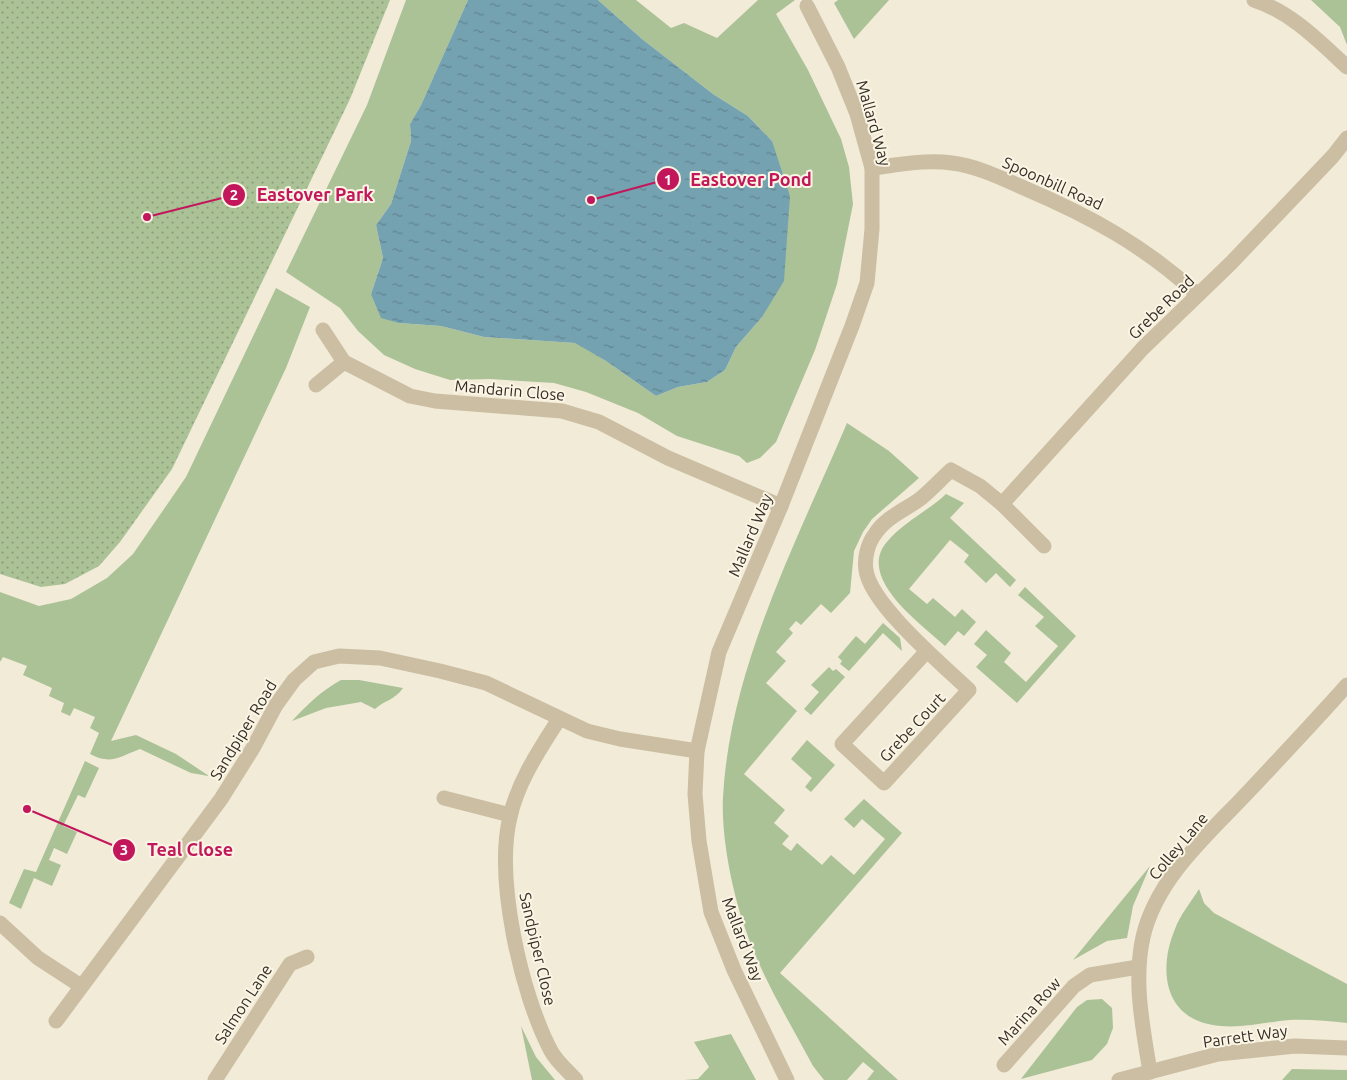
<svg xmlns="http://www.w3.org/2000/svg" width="1347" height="1080" font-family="Ubuntu,sans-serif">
	<defs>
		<pattern id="park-dots" width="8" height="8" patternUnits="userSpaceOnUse" patternTransform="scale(1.25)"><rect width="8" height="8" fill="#abc297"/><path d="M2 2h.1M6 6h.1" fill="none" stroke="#8c9e7b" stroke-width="1.8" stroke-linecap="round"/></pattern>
		<pattern id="water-ripples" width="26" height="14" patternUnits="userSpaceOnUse" patternTransform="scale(1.25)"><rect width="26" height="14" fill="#75a2b1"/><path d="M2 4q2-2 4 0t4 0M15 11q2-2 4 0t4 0" fill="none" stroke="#618490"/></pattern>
	</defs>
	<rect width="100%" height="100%" fill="#f2ebd8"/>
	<!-- green -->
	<g fill="#abc297">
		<path d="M 406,0 L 468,0 L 421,105 L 410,124 L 411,141 L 391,204 L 376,225 L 383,258 L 371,294 L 399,323 L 441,326 L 484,337 L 576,343 L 606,361 L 656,396 L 678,387 L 707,382 L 725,370 L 736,347 L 762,317 L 772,141 L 748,116 L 713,94 L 642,39 L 598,0 L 636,0 L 671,28 L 684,23 L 717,38 L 758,0 L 795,0 L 776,14 L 808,70 L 841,139 L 849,167 L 853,204 L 837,284 L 815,350 L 776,442 L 760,458 L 747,463 L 739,456 L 677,436 L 638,413 L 586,392 L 554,383 L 490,379 L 450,380 L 415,369 L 384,355 L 358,331 L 340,308 L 286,272 L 367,105 Z"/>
		<path d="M 838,0 L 889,0 L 854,39 L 834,3 Z"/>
		<path d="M 1311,0 L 1347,0 L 1347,45 L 1340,27 Z"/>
		<path d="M 276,288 L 310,307 L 286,368 L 111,741 L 136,735 L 176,754 L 209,776 L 191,773 L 140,749 C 119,757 111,765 90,754 L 99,733 L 90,728 L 95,717 L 74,708 L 70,716 L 61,712 L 64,703 L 49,696 L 52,688 L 23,675 L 27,666 L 3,657 L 0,662 L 0,592 L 39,606 L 71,599 L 107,578 L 133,554 L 186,477 Z"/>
		<path d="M 847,423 L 889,451 L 919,478 L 872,519 L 863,532 L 854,551 L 850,593 L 831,613 L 821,604 L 801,625 L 796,621 L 789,629 L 793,633 L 776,652 L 786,661 L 766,683 L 797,711 L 744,774 L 785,810 L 774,823 L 789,836 L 782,844 L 791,851 L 797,843 L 822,865 L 831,855 L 854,875 L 885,839 L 862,819 L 854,828 L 844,819 L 864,799 L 902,833 L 780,973 L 898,1080 L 867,1080 L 874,1071 L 863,1062 L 847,1080 L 824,1080 L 813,1066 C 789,1021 761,976 745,928 C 732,891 721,836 723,797 C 730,667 797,541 847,423 Z"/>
		<path d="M 946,494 L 964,503 L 950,518 L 1016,580 L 1010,587 L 996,573 L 986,583 L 964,562 L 969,555 L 950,540 L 909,589 L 927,604 L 933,598 L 955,617 L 962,609 L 976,622 L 964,636 L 958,631 L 945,646 C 922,625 857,579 886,543 C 902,523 928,511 946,494 Z"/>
		<path d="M 1025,587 L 1076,636 L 1017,703 L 976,667 L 987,655 L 974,644 L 986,630 L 1011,653 L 1004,662 L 1026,682 L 1058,646 L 1035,626 L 1044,617 L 1018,595 Z"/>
		<path d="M 883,623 L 900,638 L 902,651 L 883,633 L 849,671 L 840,664 L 842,661 L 838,657 L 856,636 L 865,644 Z"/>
		<path d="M 829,667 L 833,671 L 836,669 L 845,677 L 811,715 L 804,709 L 819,692 L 811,685 Z"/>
		<path d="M 341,680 L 359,680 L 403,688 C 395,700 385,700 375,709 L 361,702 L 326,708 L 292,721 C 308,704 321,691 341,680 Z"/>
		<path d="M 807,740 L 835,765 L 811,792 L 805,787 L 812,778 L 791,759 Z"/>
		<path d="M 85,761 L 99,768 L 85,798 L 78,795 L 63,826 L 77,832 L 67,854 L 54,848 L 49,860 L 61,865 L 52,886 L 34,878 L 21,909 L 9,903 L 24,869 L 36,872 Z"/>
		<path d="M 1150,866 L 1133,906 L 1127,938 L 1107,941 L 1073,960 Z"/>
		<path d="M 1199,889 L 1204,903 L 1214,913 L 1347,984 L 1347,1023 C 1328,1021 1308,1019 1289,1020 C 1267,1022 1243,1028 1221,1026 C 1165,1022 1157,972 1175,929 C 1180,915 1191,902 1199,889 Z"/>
		<path d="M 1102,999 L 1112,1008 L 1113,1028 L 1107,1044 L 1092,1060 L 1021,1079 L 1077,1007 L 1087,1000 Z"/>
		<path d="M 521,1026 L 536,1057 L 555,1080 L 532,1080 Z"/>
		<path d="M 731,1034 L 756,1080 L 684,1080 L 698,1079 L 709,1067 L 694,1042 Z"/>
		<path d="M 1292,1069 L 1347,1070 L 1347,1080 L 1282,1080 Z"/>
	</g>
	<!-- park -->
	<path fill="url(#park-dots)" d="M 0,0 L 390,0 L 350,99 L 172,469 L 120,542 L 99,566 L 65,584 L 41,587 L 0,574 Z"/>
	<!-- water -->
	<path fill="url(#water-ripples)" d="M 468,0 L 598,0 L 642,39 L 713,94 L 748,116 L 772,141 L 790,196 L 784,281 L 762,317 L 736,347 L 725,370 L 707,382 L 678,387 L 656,396 L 606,361 L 575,343 L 484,337 L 441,326 L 399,323 L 381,318 L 371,294 L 383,258 L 376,225 L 391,204 L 411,141 L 410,124 L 421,105 Z"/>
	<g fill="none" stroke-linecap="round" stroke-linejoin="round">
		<!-- minor -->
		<g stroke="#cbbea3" stroke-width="15">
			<path d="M 1254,0 C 1291,12 1319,41 1347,67"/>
			<path d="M 872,168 C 898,165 926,159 952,163 C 977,166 1001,178 1024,188 C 1090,216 1145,246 1198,295"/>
			<path d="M 323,330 L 344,362 L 410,396 L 435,401 L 562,411 L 599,422 L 668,458 L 781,506"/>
			<path d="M 316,385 L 344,362"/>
			<path d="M 1002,504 L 1143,348 L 1231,263 L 1333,156 L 1347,138"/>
			<path d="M 927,651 L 842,744 L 884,783 L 969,690 C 944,666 870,604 866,570 C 864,558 868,543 875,534 C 886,517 905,510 920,499 C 931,490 941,479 951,470 L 980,486 L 1002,504 L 1044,546"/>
			<path d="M 559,719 C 540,749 518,781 510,817 C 495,879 521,994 551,1051 C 557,1062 568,1071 576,1080"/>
			<path d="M 444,798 L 510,815"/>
			<path d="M 0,923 L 38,958 L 81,986"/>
			<path d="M 56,1021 L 221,799 L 253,748 L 276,705 L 294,680 L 314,662 L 339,656 L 380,658 L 440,671 L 486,683 L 587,731 L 620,739 L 697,751"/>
			<path d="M 1004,1065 L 1074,986 L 1090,975 L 1138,967"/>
			<path d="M 1150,1072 C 1143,1028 1133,982 1143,937 C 1157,877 1209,834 1249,791 C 1282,756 1315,721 1347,685"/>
			<path d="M 215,1080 L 290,964 L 307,957"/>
			<path d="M 787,1080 L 734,970 L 711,912 L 699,841 L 695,794 L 697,751 L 719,652 L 781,506 L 852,326 L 867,283 L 872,229 L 872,168 L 857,114 L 838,67 L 807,6"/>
			<path d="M 1119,1080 L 1218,1054 L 1295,1046 L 1347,1048"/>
		</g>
	</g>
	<g text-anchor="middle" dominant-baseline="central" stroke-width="4" stroke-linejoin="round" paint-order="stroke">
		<!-- street labels -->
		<g font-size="16" fill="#362e26" stroke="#faf5e4">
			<text transform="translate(874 123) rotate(74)">Mallard Way</text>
			<text transform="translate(1053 183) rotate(24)">Spoonbill Road</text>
			<text transform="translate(1161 307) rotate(-44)">Grebe Road</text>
			<text transform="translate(510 390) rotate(5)">Mandarin Close</text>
			<text transform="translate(750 535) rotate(-67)">Mallard Way</text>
			<text transform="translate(912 727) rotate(-47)">Grebe Court</text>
			<text transform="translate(243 730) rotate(-59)">Sandpiper Road</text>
			<text transform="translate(1178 846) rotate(-50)">Colley Lane</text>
			<text transform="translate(743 939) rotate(69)">Mallard Way</text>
			<text transform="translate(538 949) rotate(77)">Sandpiper Close</text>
			<text transform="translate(243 1004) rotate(-57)">Salmon Lane</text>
			<text transform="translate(1029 1011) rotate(-48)">Marina Row</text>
			<text transform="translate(1245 1036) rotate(-8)">Parrett Way</text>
		</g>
	</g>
	<!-- callouts -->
	<path fill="none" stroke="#c2185b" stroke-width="2" d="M591 200L668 179M147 217L234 195M27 809L124 850"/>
	<g fill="#c2185b" stroke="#faf5e4" stroke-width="2">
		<circle cx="591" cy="200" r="5"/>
		<circle cx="147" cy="217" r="5"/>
		<circle cx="27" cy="809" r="5"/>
		<circle cx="668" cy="179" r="12"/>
		<circle cx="234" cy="195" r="12"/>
		<circle cx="124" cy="850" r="12"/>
	</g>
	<g font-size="15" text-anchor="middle" font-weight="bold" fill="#fff">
		<text x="668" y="185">1</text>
		<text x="234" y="200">2</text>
		<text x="124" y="855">3</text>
	</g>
	<g font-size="18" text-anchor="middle" font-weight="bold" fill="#c2185b" stroke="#faf5e4" stroke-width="4" stroke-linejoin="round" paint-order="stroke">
		<text x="751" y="186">Eastover Pond</text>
		<text x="315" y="201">Eastover Park</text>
		<text x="190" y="856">Teal Close</text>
	</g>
</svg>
